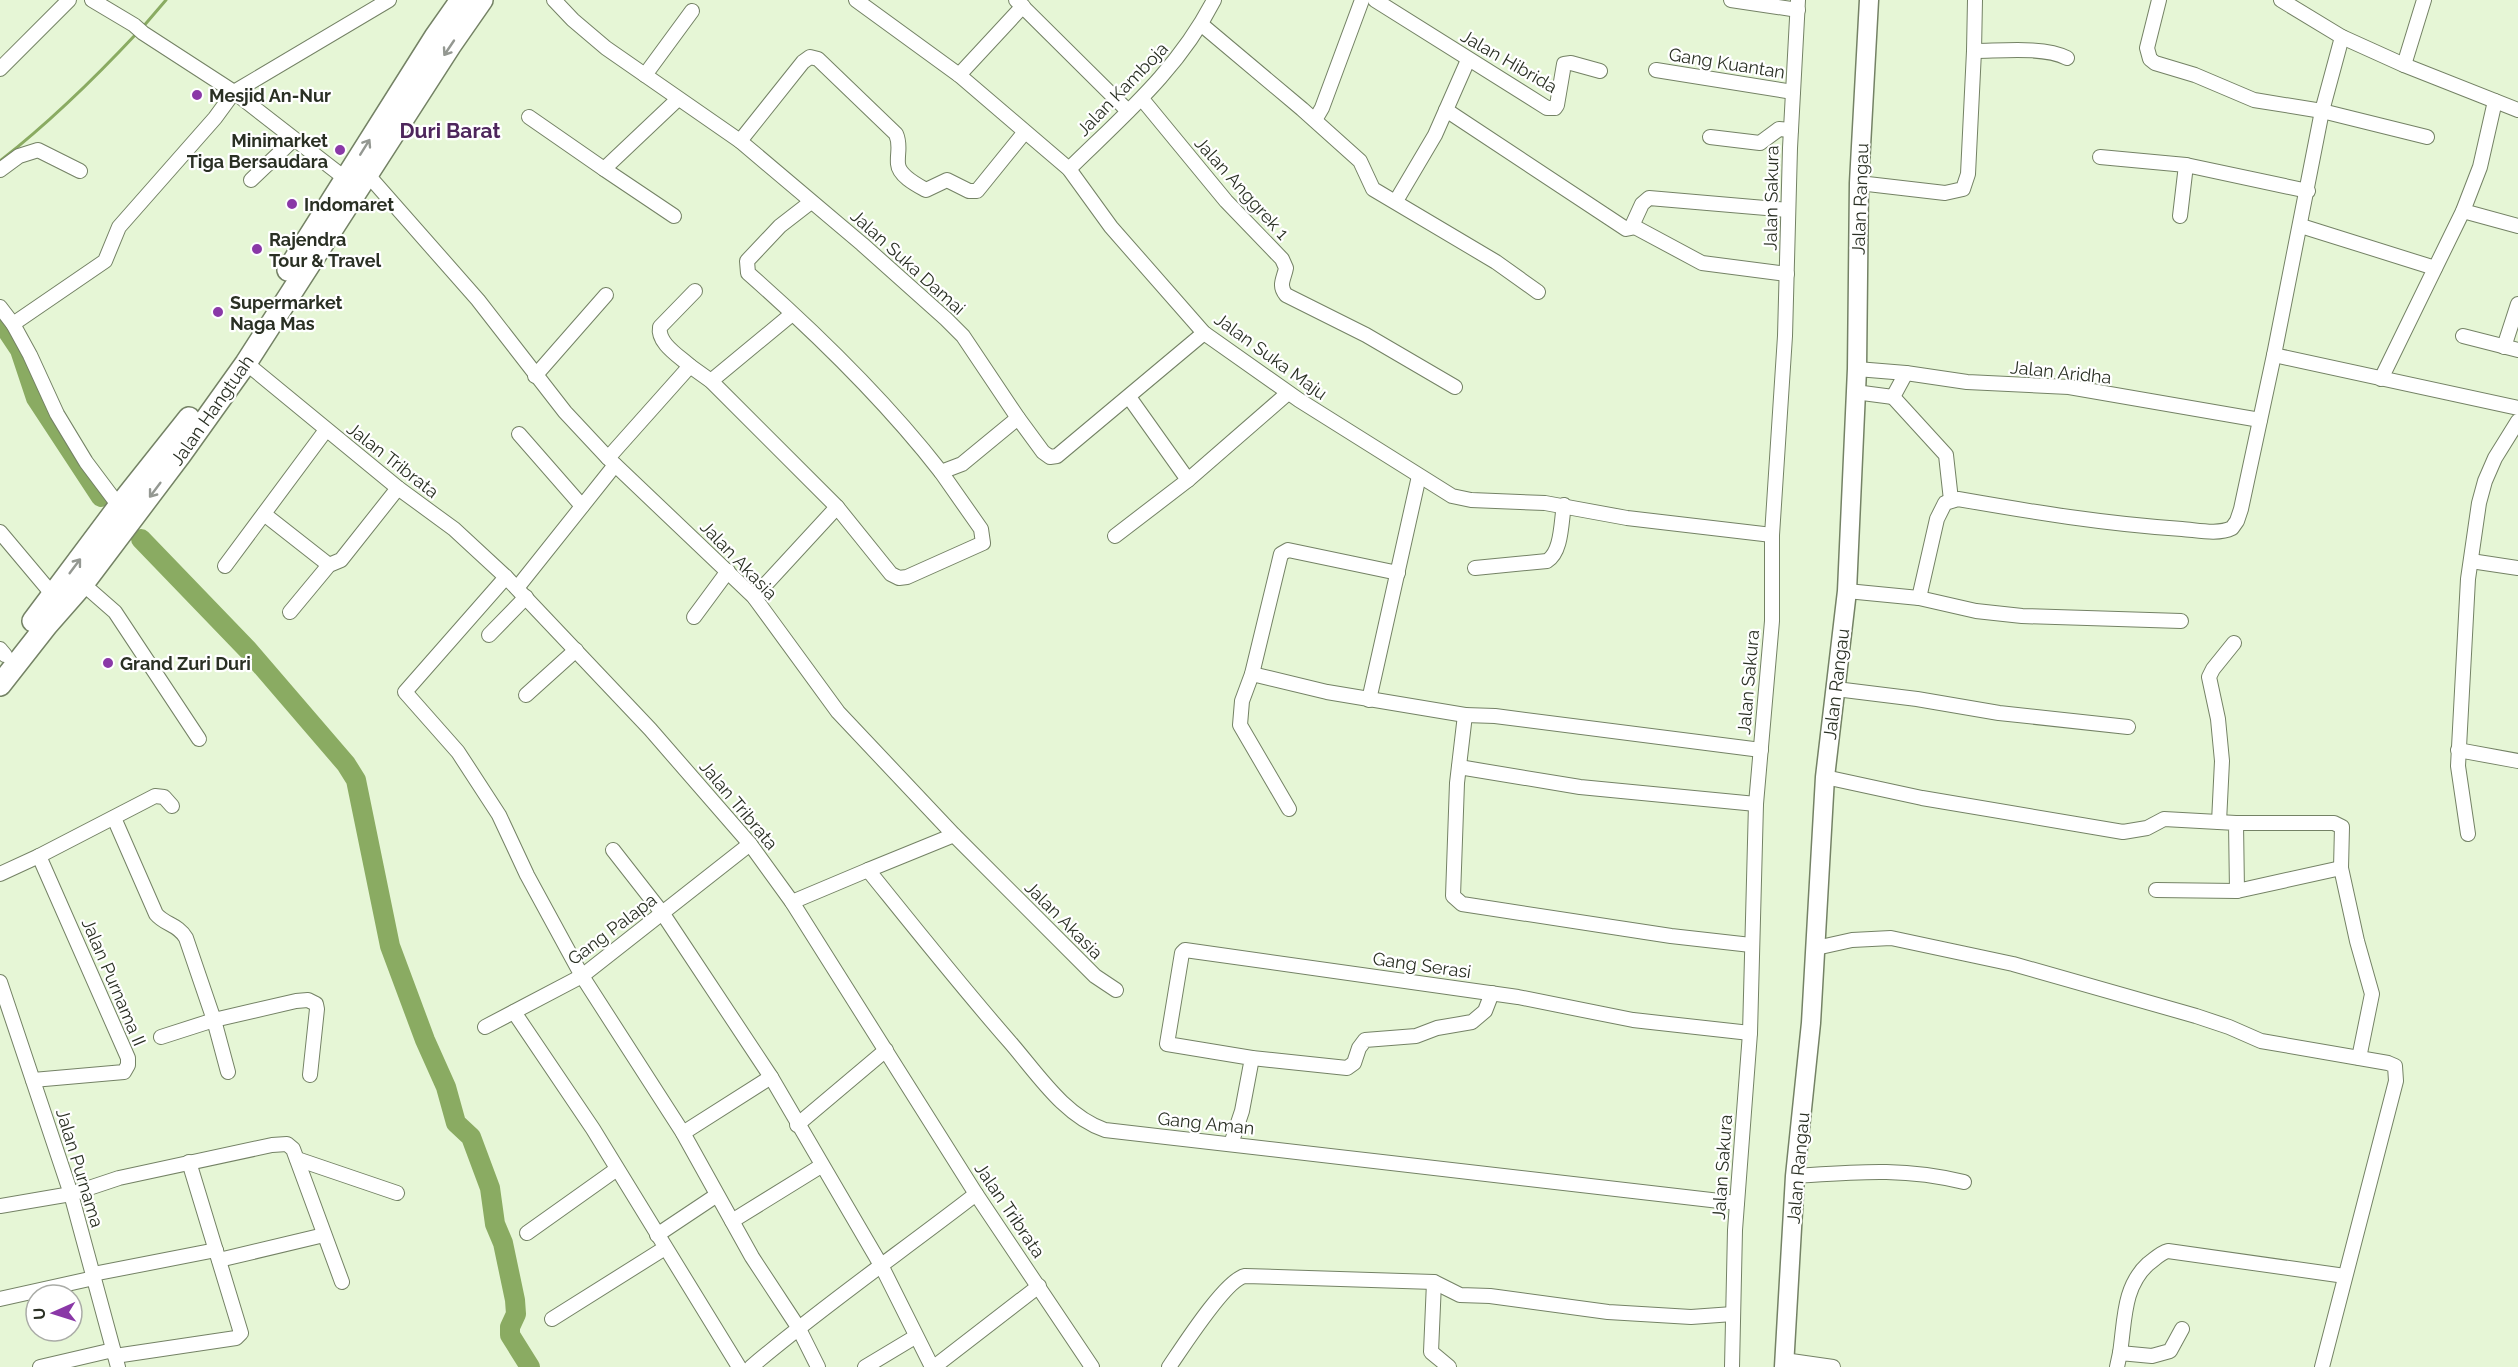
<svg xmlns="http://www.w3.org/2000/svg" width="2518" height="1367" font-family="Raleway,sans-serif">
	<rect width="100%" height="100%" fill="#e6f6d6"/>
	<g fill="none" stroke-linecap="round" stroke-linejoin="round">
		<!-- stream -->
		<g stroke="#8aab62" stroke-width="3">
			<path d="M 142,28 L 166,0"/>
			<path d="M 0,161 C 50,122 94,79 137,33"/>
		</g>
		<!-- river -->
		<g stroke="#8aab62" stroke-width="20">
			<path d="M 0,320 L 20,350 L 36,398 L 101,497"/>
			<path d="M 141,539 L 248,650 L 346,764 L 356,780 L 390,946 L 425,1040 L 446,1087 L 456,1123 L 471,1137 L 490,1188 L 495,1224 L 503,1243 L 515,1300 L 516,1314 L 510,1327 L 510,1335 L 530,1367"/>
		</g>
		<defs>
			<g id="minor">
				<path d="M 92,0 L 134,25 L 143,33 L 234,92 L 346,179"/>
				<path d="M 554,0 L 573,20 L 606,48 L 740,141 L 862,244 L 946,319 L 963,336 L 1018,418 L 1043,452 L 1050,457 L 1057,456 L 1204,333"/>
				<path d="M 856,0 L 959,75 L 1069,169 L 1111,227 L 1204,333 L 1299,400 L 1452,496 L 1471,500 L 1545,503 L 1627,518 L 1772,535"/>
				<path d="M 1016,0 L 1128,111"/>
				<path d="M 1375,0 L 1547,108 L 1555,108 L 1557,105 L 1564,64 L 1571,63 L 1600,71"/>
				<path d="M 1731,0 L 1798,10"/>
				<path d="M 1975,0 L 1974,51 C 2000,51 2044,46 2067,58"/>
				<path d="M 2159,0 L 2147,48 L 2150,59 L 2155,63 L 2195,75 L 2254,100 L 2322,111 L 2427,137"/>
				<path d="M 2281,0 L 2342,37 L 2404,65 L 2518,110"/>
				<path d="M 1202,25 L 1302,109 L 1360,161 L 1373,189 L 1496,262 L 1538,292"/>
				<path d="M 2342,37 L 2322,111 L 2274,355 L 2518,408"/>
				<path d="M 2404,65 L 2424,0"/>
				<path d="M 0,69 L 69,0"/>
				<path d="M 1656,70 L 1793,92"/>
				<path d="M 645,75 L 692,11"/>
				<path d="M 959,75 L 1023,6"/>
				<path d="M 1142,99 L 1226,201 L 1282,259 L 1286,268 C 1284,279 1278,285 1286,295 L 1366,335 L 1455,387"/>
				<path d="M 1446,110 L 1626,229 L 1631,228 L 1642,204 L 1649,198 L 1788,210"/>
				<path d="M 529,117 L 604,169 L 678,99"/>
				<path d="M 1315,120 L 1322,108 L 1362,0"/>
				<path d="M 1710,137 L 1760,143 L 1779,129 L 1791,130"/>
				<path d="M 740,141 L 803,62 L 810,57 L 818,59 L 896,134 C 901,145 897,153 898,164 C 899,176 917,185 926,190 L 947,180 L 969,191 L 977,191 L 1024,133"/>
				<path d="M 2100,157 L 2186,165"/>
				<path d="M 604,169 L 674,216"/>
				<path d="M 1069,169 C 1124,115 1178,70 1214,0"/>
				<path d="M 0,170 L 19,156 L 38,150 L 80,171"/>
				<path d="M 368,175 L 478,300 L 565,412 L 608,458 L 754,597 L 838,712 L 954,835 L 1095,976 L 1116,990"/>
				<path d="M 251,180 L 293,140"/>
				<path d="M 1859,183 L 1945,193 L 1963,189 L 1968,174 L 1974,51"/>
				<path d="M 1396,201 L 1435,135 L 1468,60"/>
				<path d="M 811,202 L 780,226 L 747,261 L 748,273 C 816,333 885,400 941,472 L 962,464 L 1018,418"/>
				<path d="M 2463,211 L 2518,226"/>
				<path d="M 2180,216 L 2186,165 L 2308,191"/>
				<path d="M 1633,226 L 1702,263 L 1787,274"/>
				<path d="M 2301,226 L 2435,268"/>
				<path d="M 0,307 L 13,324 L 30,355 L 57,414 L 86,462 L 119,506"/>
				<path d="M 13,324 L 105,261 L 119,227 L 215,118 L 234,92 L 389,0"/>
				<path d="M 2463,336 L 2518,350"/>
				<path d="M 2504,347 L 2518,304"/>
				<path d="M 246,363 L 398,488 L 454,529 L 506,577 L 650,729 L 750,844 L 792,902 L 976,1194 L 1092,1367"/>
				<path d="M 690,366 C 679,356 657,343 660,327 L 695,291"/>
				<path d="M 1857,369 L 1906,373 L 1967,382 L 2069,387 L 2260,420"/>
				<path d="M 535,376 L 606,295"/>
				<path d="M 2381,379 L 2463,211 L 2480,167 L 2495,101"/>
				<path d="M 711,381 L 792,314"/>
				<path d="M 1855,392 L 1893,397 L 1906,373"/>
				<path d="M 1129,397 L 1188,480"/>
				<path d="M 1893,397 L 1946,455 L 1951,500"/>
				<path d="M 519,434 L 582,506"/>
				<path d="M 608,458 L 690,366 L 711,381 L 837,507 L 891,574 L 899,578 L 907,577 L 983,543 L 981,529 L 941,472"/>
				<path d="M 264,514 L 329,565"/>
				<path d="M 0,532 L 53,595"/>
				<path d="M 1115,536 L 1188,480 L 1288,393"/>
				<path d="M 2471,561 L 2518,568"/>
				<path d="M 225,566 L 326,430"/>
				<path d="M 1475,568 L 1547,561 C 1562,552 1561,522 1564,505"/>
				<path d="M 506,577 L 405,692 L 458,752 L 499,815 L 527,875 L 582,976 L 683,1133 L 752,1257 L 798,1327 L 818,1367"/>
				<path d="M 83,584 L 115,612 L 199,739"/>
				<path d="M 517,588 L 615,465"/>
				<path d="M 1847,591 L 1919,598 L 1976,611 L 2022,616 L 2181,621"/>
				<path d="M 754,597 L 837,507"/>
				<path d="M 1919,598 L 1937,519 L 1945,503 L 1958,499 C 2032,512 2106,524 2182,529 C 2197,530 2218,535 2232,528 L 2237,521 L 2241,509 L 2274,355"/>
				<path d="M 290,612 L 329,565 L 341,560 L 398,488"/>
				<path d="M 694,617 L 728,571"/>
				<path d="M 489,635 L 526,597"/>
				<path d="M 0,649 L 5,655"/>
				<path d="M 1252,674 L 1327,692 L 1465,715"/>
				<path d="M 1836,689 L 1917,699 L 1999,713 L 2128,727"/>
				<path d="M 526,695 L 576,650"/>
				<path d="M 1369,700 L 1419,476"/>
				<path d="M 2458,750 L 2518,761"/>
				<path d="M 1459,767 L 1580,787 L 1756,804"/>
				<path d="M 1825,777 L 1922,798 L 2123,832 L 2147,828 L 2164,819 L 2236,823 L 2237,891"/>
				<path d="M 1289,809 L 1240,725 L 1242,701 L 1252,674 L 1281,554 L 1288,550 L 1398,573"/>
				<path d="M 114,818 L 156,914 C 165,925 178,924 186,938 L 214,1020 L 296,1001 L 308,1000 L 316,1004 L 317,1009 L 310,1075"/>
				<path d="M 2219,822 L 2222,761 L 2218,719 L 2209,677 L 2213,669 L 2234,643"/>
				<path d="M 2236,823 L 2334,823 L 2342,827 L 2341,868 L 2357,941 L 2372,994 L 2359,1058"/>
				<path d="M 2468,834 L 2458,766 L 2468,579 L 2479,503 L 2485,481 L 2495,458 L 2518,421"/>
				<path d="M 613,850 L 663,914 L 771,1077 L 882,1267 L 932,1367"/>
				<path d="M 868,870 L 954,835"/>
				<path d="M 0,874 L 39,856 L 155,796 L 164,797 L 172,806"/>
				<path d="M 2156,890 L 2237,891 L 2341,868"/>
				<path d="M 792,902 L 868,870 C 914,927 960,985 1009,1041 C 1037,1073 1064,1116 1105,1130 L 1737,1203"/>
				<path d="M 1751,945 L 1671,936 L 1462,904 L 1453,896 L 1457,783 L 1465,715 L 1495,716 L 1761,750"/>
				<path d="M 1816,948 L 1852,940 L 1891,938 L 2013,964 L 2196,1016 L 2229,1027 L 2261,1041 L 2388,1063 L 2395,1066 L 2396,1081 L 2322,1367"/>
				<path d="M 0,982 L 71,1194 L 118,1367"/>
				<path d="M 514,1012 L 593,1129 L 739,1367"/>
				<path d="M 485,1027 L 582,976 L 750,844"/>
				<path d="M 161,1037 L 214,1020 L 228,1072"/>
				<path d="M 1252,1058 L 1347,1068 L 1354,1063 L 1359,1048 L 1365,1040 L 1416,1036 L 1437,1028 L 1472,1022 L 1485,1011 L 1492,993"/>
				<path d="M 33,1080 L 124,1072 L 128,1065 L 128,1058 L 39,856"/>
				<path d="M 797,1125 L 886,1050"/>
				<path d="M 683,1133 L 771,1077"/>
				<path d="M 1231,1144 L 1242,1111 L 1252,1058 L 1167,1044 L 1182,953 L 1185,950 L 1518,997 L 1633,1020 L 1750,1033"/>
				<path d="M 297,1159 L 397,1193"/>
				<path d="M 1795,1176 C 1856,1172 1903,1167 1964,1182"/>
				<path d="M 0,1206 L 71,1194 L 119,1178 L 272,1145 L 287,1144 L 293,1149 L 342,1282"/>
				<path d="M 732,1221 L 821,1166"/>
				<path d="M 527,1233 L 617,1169"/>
				<path d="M 657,1235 L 717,1195"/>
				<path d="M 219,1260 L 324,1235"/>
				<path d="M 93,1274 L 216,1250"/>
				<path d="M 1434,1282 L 1431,1352 L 1449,1367"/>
				<path d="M 0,1299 L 94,1278"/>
				<path d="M 552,1319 L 665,1248"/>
				<path d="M 2120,1353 C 2125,1320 2123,1287 2148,1264 C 2155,1259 2160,1253 2168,1251 L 2345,1276"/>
				<path d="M 115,1356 L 236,1338 L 241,1333 L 189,1162"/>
				<path d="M 1784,1360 L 1833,1367"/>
				<path d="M 40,1367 L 113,1350"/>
				<path d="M 751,1367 C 823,1306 901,1252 976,1194"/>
				<path d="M 865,1367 L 915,1337"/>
				<path d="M 934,1367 L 1039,1286"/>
				<path d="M 1169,1367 C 1182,1348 1226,1279 1245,1276 L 1434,1282 L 1460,1295 L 1490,1296 L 1608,1312 L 1691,1317 L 1733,1314"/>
				<path d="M 1732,1367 L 1735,1230 L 1750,1033 L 1756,804 L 1772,621 L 1772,535 L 1785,336 L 1790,148 L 1798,0"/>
				<path d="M 2117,1367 L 2120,1353 L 2152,1356 L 2170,1351 L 2182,1329"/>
			</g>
			<path id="major" d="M 1784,1367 L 1795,1176 L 1811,1023 L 1825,777 L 1847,591 L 1857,369 L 1859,183 L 1869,0"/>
			<g id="highway">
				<path d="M 288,270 L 435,37 L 461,0"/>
				<path d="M 33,621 L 119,506 L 189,418"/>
				<path d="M 0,685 L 47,625 L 83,584 L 181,454 L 246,363 L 450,46 L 482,0"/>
			</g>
		</defs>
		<!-- minor casing -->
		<use href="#minor" stroke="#748265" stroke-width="16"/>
		<!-- major casing -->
		<use href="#major" stroke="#748265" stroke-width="21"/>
		<!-- highway casing -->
		<use href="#highway" stroke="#748265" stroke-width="24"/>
		<!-- minor -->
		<use href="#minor" stroke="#fff" stroke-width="14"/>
		<!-- major -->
		<use href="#major" stroke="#fff" stroke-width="18"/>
		<!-- highway -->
		<use href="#highway" stroke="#fff" stroke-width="21"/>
	</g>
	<!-- one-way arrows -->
	<defs><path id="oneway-shaft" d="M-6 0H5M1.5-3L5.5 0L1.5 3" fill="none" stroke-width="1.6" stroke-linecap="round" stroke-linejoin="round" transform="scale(1.5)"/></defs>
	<g stroke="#949892">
		<use href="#oneway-shaft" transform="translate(449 48) rotate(124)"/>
		<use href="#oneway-shaft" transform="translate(365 147) rotate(-58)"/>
		<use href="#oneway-shaft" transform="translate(155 490) rotate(127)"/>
		<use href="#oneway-shaft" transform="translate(75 566) rotate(-53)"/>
	</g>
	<!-- markers -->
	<g fill="#8a38a7" stroke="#fff" stroke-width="2">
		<circle cx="197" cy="95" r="6"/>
		<circle cx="340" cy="150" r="6"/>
		<circle cx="292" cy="204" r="6"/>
		<circle cx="257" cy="249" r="6"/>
		<circle cx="218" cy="312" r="6"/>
		<circle cx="108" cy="663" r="6"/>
	</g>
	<g text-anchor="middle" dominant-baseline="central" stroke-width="4.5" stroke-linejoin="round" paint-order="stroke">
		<!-- street labels -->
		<g font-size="18" fill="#2a3024" stroke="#fff">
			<text transform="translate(1509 61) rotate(30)">Jalan Hibrida</text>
			<text transform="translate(1727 63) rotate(9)">Gang Kuantan</text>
			<text transform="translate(1122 89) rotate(-46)">Jalan Kamboja</text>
			<text transform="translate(1242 188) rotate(48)">Jalan Anggrek 1</text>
			<text transform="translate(1771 198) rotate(-89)">Jalan Sakura</text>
			<text transform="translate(1860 199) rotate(-88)">Jalan Rangau</text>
			<text transform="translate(908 262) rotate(42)">Jalan Suka Damai</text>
			<text transform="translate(1271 356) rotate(36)">Jalan Suka Maju</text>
			<text transform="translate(2061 372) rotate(6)">Jalan Aridha</text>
			<text transform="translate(212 410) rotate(-55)">Jalan Hangtuah</text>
			<text transform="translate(393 460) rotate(38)">Jalan Tribrata</text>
			<text transform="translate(739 560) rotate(46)">Jalan Akasia</text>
			<text transform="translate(1748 682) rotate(-85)">Jalan Sakura</text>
			<text transform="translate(1836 684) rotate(-83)">Jalan Rangau</text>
			<text transform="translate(739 805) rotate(50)">Jalan Tribrata</text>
			<text transform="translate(1064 920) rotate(45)">Jalan Akasia</text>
			<text transform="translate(612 929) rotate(-37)">Gang Palapa</text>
			<text transform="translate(1422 965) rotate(8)">Gang Serasi</text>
			<text transform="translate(114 982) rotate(67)">Jalan Purnama II</text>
			<text transform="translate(1206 1123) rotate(6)">Gang Aman</text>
			<text transform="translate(1722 1167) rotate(-86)">Jalan Sakura</text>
			<text transform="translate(80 1168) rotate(73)">Jalan Purnama</text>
			<text transform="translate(1798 1168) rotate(-85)">Jalan Rangau</text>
			<text transform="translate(1010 1210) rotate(56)">Jalan Tribrata</text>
		</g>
		<!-- poi labels -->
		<g font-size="18" font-weight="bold" fill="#2a3024" stroke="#fff" text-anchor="start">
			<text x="209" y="95">Mesjid An-Nur</text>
			<text x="328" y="140" text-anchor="end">Minimarket<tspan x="328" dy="21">Tiga Bersaudara</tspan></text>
			<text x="304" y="204">Indomaret</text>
			<text x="269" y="239">Rajendra<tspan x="269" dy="21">Tour &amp; Travel</tspan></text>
			<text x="230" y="302">Supermarket<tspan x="230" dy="21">Naga Mas</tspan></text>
			<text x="120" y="663">Grand Zuri Duri</text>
		</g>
		<!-- quarter labels -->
		<g font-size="21" font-weight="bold" fill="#4e265c" stroke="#fff">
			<text x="450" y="130">Duri Barat</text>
		</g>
	</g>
	<!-- north arrow -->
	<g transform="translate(54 1313) rotate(267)"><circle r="28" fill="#ffffff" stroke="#aaaca7" stroke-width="1.5"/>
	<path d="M0-4.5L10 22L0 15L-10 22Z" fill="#8a38a7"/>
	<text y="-9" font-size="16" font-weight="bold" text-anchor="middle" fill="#2a3024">U</text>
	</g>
</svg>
